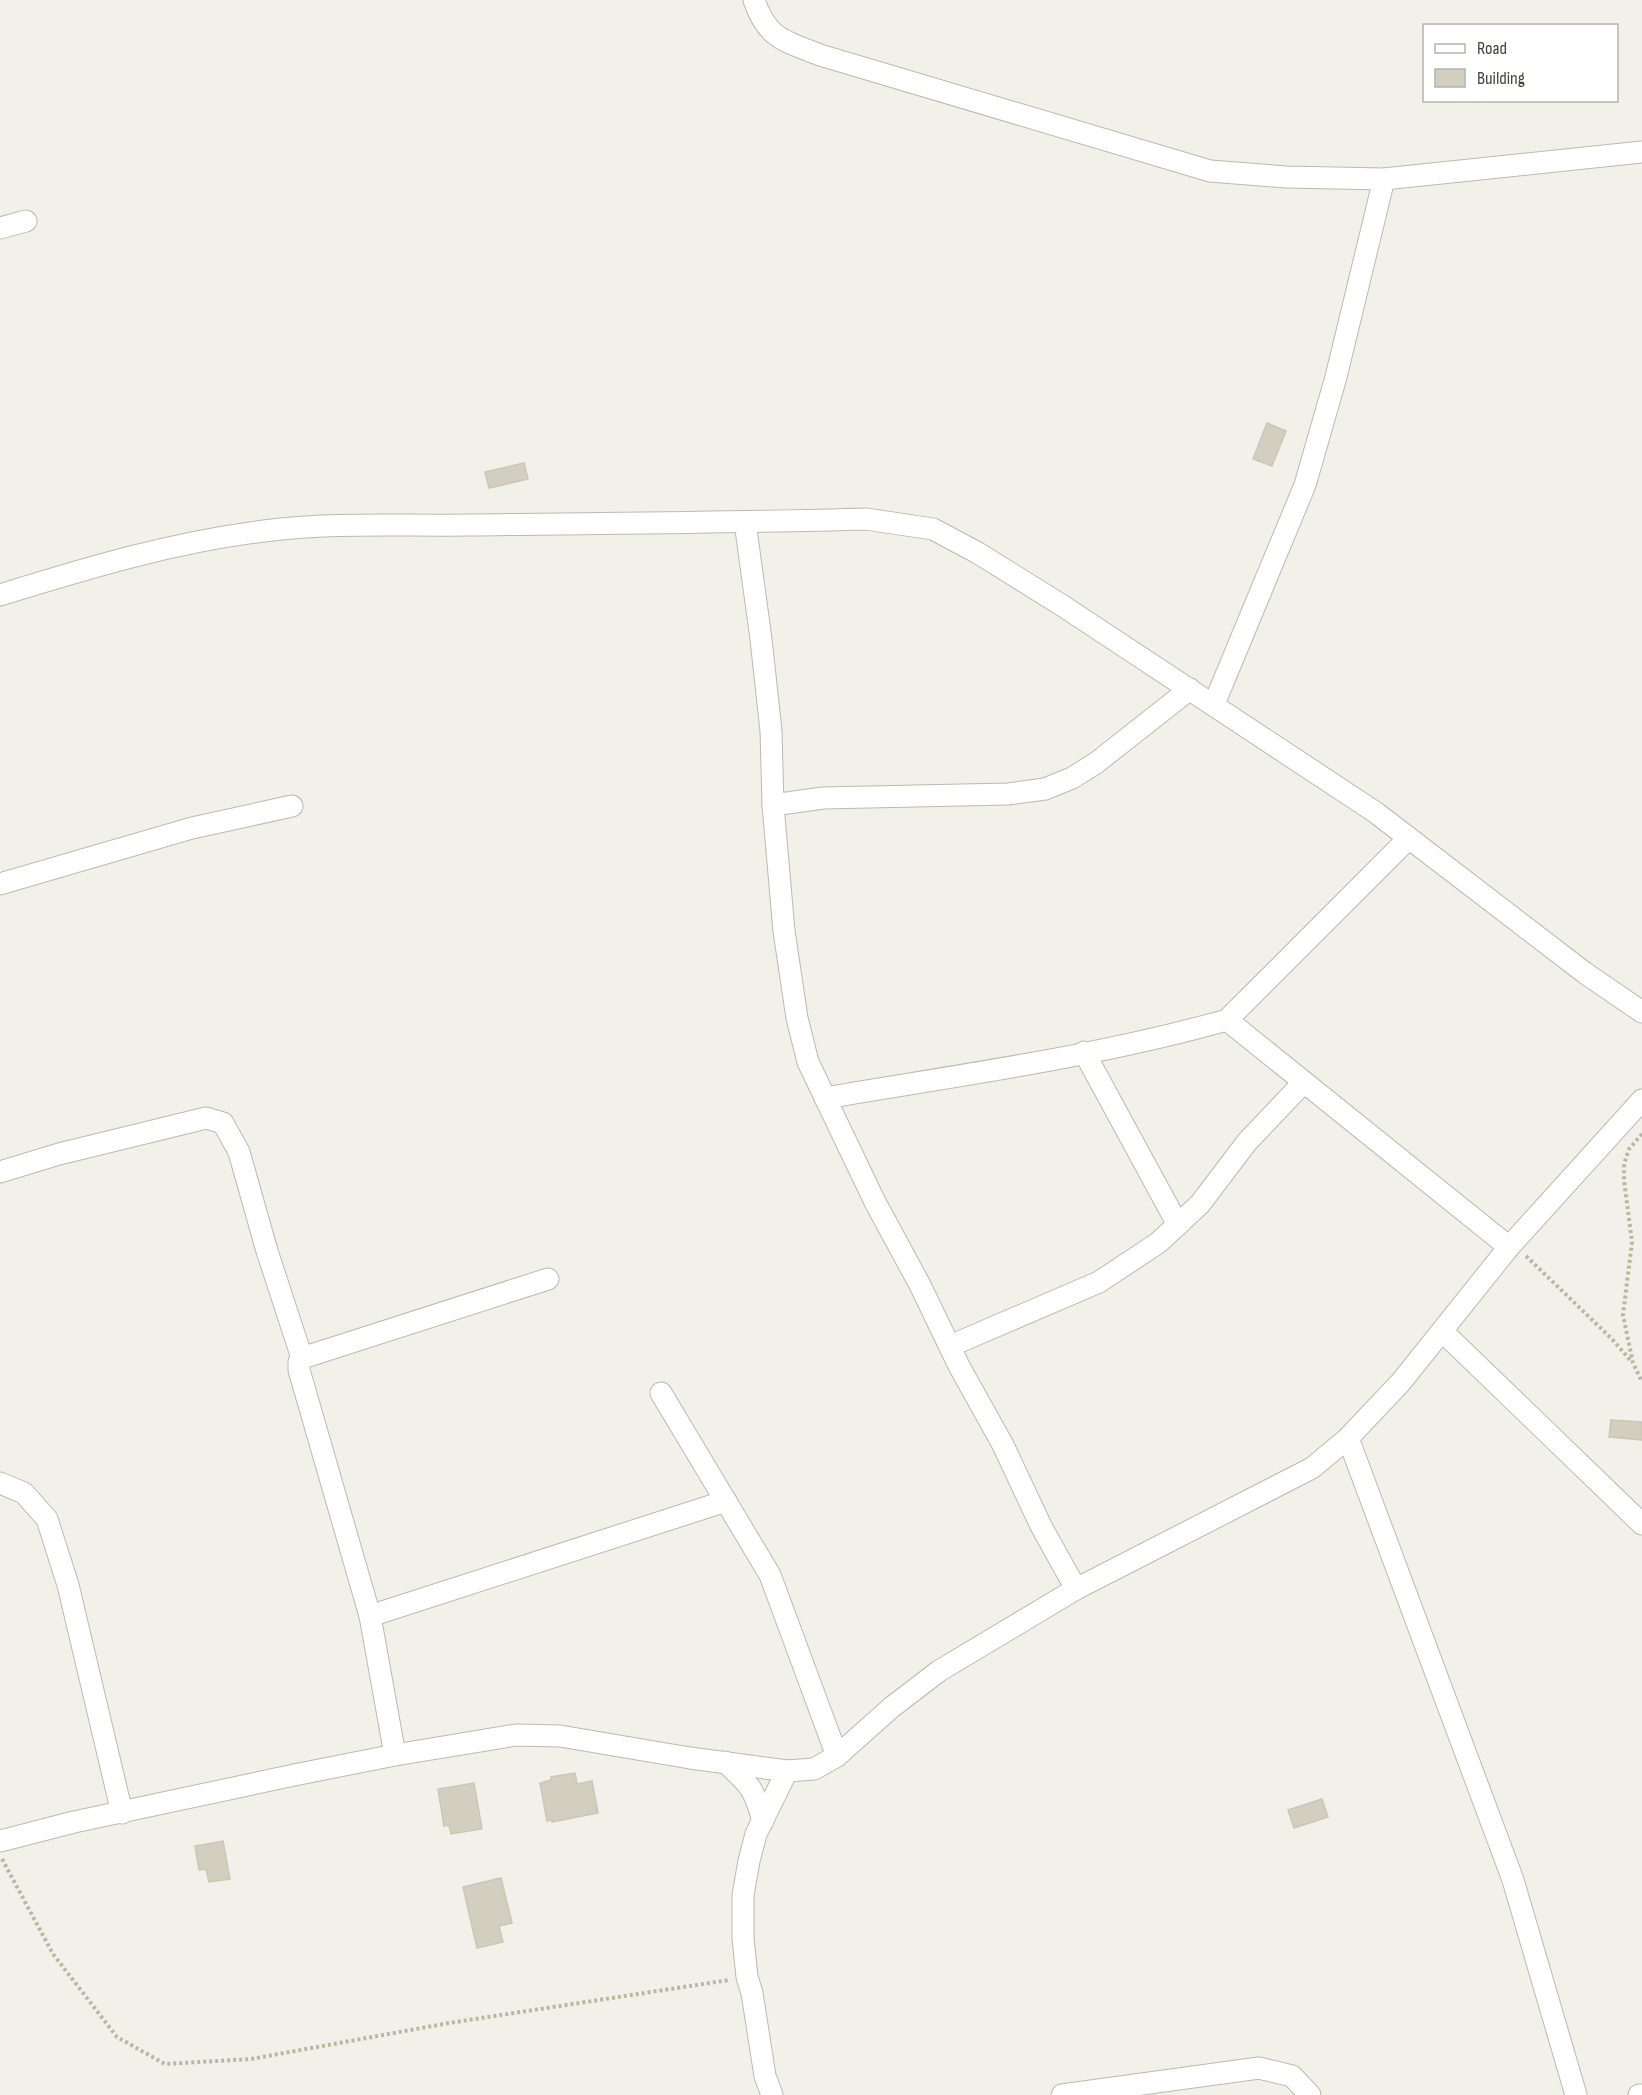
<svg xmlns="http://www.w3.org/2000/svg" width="1642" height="2095" font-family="'Sofia Sans Condensed',sans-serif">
	<rect width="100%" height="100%" fill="#f2f1e9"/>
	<!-- building -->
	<g fill="#d2cec0" stroke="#ccc6b4" stroke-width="1.5">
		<path d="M 1267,423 L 1286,431 L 1272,466 L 1253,459 Z"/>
		<path d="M 524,463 L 528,479 L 489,488 L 485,472 Z"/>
		<path d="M 1611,1420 L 1642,1422 L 1642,1440 L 1609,1437 Z"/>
		<path d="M 575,1773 L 577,1784 L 592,1781 L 598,1813 L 552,1822 L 552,1820 L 547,1821 L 540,1783 L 551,1780 L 551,1777 Z"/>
		<path d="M 474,1783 L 482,1829 L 451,1834 L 449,1825 L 444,1826 L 438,1789 Z"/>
		<path d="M 1322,1799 L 1328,1817 L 1294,1828 L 1288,1810 Z"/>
		<path d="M 223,1841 L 230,1879 L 209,1882 L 206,1869 L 199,1870 L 195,1846 Z"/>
		<path d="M 501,1878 L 512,1923 L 499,1926 L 503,1942 L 477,1948 L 463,1887 Z"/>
	</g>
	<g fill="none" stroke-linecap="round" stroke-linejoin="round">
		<defs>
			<g id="minor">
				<path d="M 754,0 C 767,39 785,41 820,55 L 1210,171 L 1286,177 L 1384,179 L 1642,152"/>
				<path d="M 0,228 L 26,221"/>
				<path d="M 745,522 L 761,639 L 771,731 L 773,805 L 784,931 L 797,1018 L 808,1062 L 875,1202 L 920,1285 L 959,1366 L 1003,1445 L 1041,1526 L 1076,1589"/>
				<path d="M 0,595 C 87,568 174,542 264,531 C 332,522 399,526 467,525 C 600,523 733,523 866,519 L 933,529 L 978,553 L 1063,606 L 1375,812 L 1585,973 L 1642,1012"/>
				<path d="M 1214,704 L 1305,485 L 1336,377 L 1384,179"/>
				<path d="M 773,805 L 823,798 L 1008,794 L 1045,789 L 1072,778 L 1096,763 L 1190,689"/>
				<path d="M 0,884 L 192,828 L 292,806"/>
				<path d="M 1227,1020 L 1509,1247"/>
				<path d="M 1084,1052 L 1178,1225"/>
				<path d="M 825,1098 C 959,1075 1096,1057 1227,1020 L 1409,838"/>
				<path d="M 0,1172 L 59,1154 L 206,1118 L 223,1123 L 239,1152 L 267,1251 L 302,1358"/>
				<path d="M 1442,1331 L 1642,1524"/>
				<path d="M 950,1346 L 1099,1282 L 1158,1243 L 1200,1204 L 1247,1142 L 1304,1082"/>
				<path d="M 661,1393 L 770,1575 L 837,1756"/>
				<path d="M 1348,1438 L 1513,1880 L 1576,2095"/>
				<path d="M 0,1483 L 24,1493 L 47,1519 L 68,1585 L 122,1813"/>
				<path d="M 370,1616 L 726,1501"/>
				<path d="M 395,1755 L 370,1616 L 299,1370 L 299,1362 L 302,1358 L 548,1279"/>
				<path d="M 725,1762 C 750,1785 754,1788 763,1821"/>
				<path d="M 0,1841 L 74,1822 L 299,1774 L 395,1755 L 516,1735 L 560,1736 L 690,1758 L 787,1771 L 814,1769 L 837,1756 L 892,1707 L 939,1671 L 1076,1589 L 1312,1468 L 1348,1438 L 1401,1382 L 1509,1247 L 1642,1100"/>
				<path d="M 772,2095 L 765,2076 L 752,1993 L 747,1977 L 743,1938 L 743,1895 L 749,1861 L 756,1834 L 787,1771"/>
				<path d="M 1062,2095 L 1259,2068 L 1292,2076 L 1310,2095"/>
				<path d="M 1639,2095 L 1642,2095"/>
			</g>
		</defs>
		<!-- minor casing -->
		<use href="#minor" stroke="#bdb9ac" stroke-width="23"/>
		<!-- path -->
		<g stroke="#bdb69f" stroke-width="4" stroke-dasharray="3 3" stroke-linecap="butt">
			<path d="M 1642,1134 L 1629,1149 L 1624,1164 L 1624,1180 L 1632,1242 L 1623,1315 L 1633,1363 L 1642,1382"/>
			<path d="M 1526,1256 L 1612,1339 L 1631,1361"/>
			<path d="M 2,1859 L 53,1954 L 117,2037 L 165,2064 L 251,2059 L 449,2023 L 729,1980"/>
		</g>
		<!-- minor -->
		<use href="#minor" stroke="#fff" stroke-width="21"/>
	</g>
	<!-- legend -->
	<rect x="1423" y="24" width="195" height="78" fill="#ffffff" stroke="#b5b3af" stroke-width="1.5"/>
	<rect x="1435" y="44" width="30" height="9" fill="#ffffff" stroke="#b5b3af" stroke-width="1.5"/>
	<text x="1477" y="54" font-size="18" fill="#454238">Road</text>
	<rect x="1435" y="69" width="30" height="18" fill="#d2cec0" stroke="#b5b3af" stroke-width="1.5"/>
	<text x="1477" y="84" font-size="18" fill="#454238">Building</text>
</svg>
